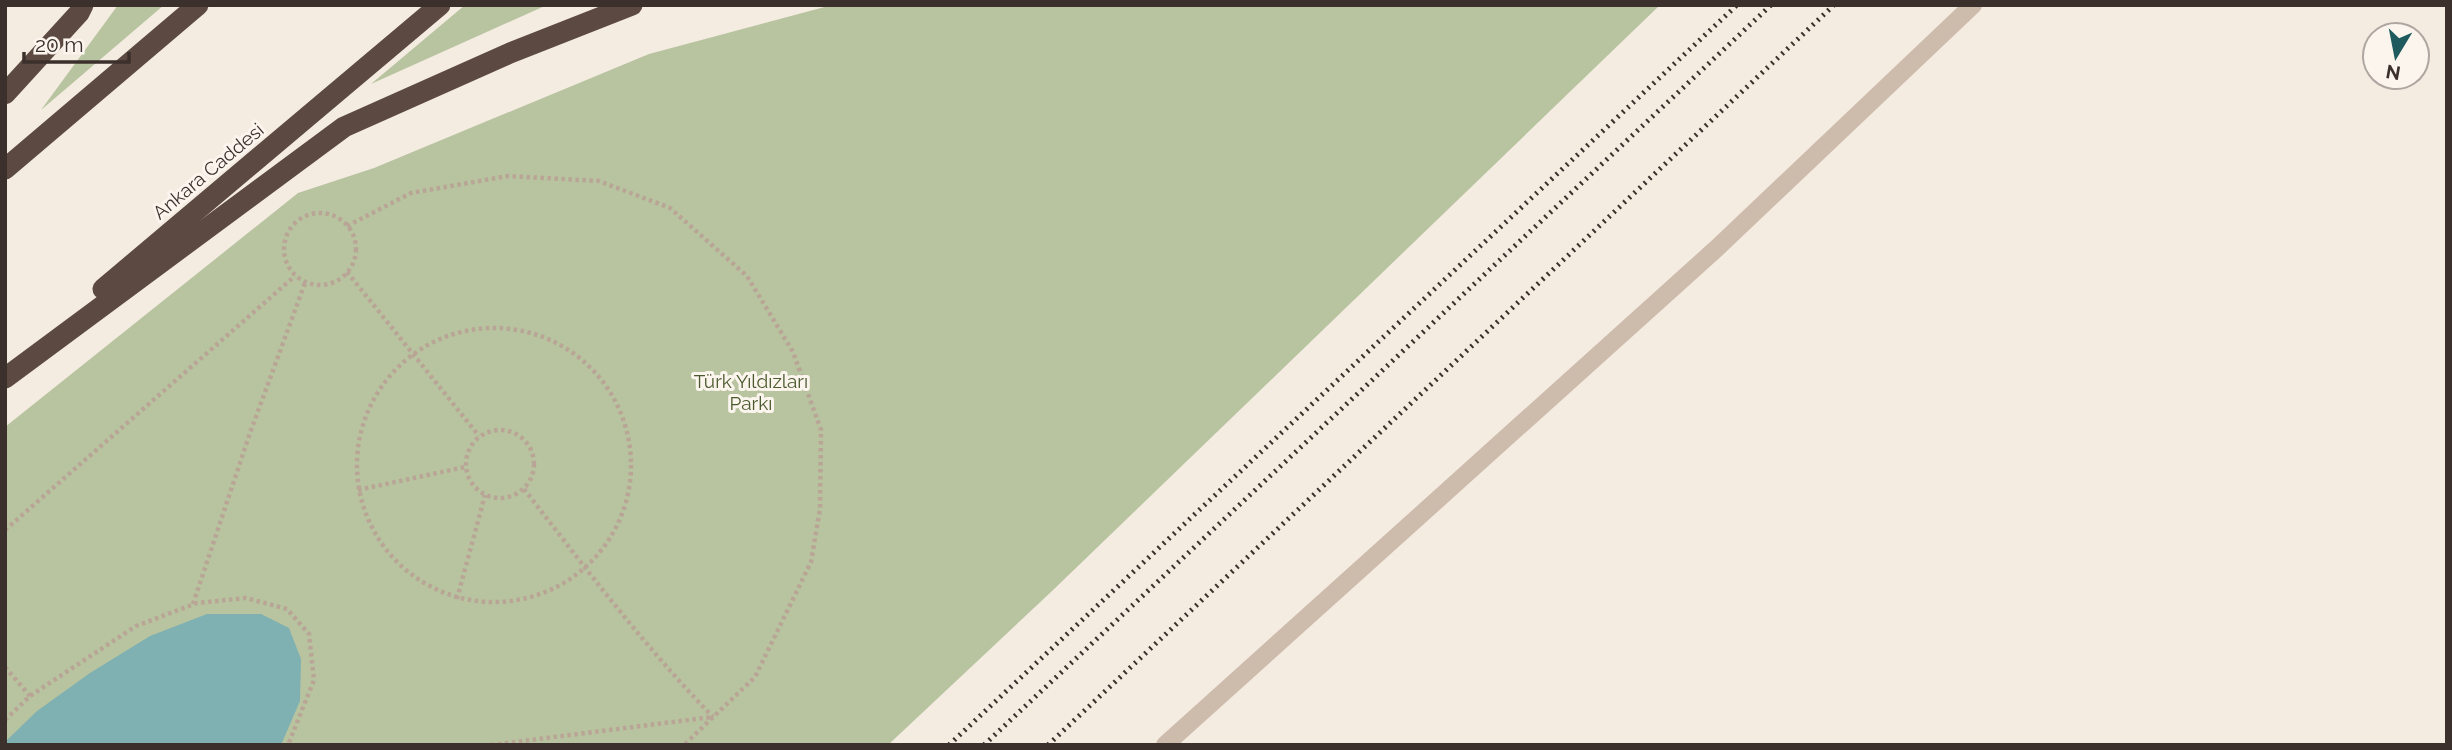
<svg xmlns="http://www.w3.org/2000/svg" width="2452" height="750" font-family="Raleway,sans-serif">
	<rect width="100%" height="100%" fill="#f4ebe1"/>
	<!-- green -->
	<g fill="#b8c4a0">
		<path d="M 118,5 L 164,5 L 41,110 Z"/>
		<path d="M 465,5 L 547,5 L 371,84 Z"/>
		<path d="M 832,5 L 1660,5 L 1051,592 L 888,745 L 5,745 L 5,427 L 298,193 L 374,168 L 649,54 Z"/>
	</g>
	<!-- water -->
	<path fill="#7fb0b2" d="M 207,614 L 261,614 L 289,628 L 301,659 L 300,701 L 281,745 L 5,745 L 5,742 L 37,711 L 90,673 L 150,636 Z"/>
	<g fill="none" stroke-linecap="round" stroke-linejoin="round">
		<!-- path -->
		<g stroke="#b9a596" stroke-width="4.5" stroke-dasharray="3.5 3.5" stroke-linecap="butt">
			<circle cx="320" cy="249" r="36"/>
			<path d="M 347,226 L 411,193 L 508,176 L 599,181 L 670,208 L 747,276 L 793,352 L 821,430 L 820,509 L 811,562 L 755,677 L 684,745"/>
			<path d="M 347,272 L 479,436"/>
			<circle cx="494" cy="465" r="137"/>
			<circle cx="500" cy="464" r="34"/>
			<path d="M 524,489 C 584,566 644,646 713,717"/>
			<path d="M 358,490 L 465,467"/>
			<path d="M 5,530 L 295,276"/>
			<path d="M 457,599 L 485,495"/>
			<path d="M 193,604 L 250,433 L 305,283"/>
			<path d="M 5,667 L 30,696"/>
			<path d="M 5,720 L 30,696 L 136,626 L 197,603 L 246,598 L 287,609 L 309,634 L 314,680 L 288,745"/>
			<path d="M 491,745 L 712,717"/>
		</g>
		<!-- minor -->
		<path stroke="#cdbbac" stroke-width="18" d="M 1165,745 L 1717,248 L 1973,5"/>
		<!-- highway -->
		<g stroke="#5c4a42" stroke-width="21">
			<path d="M 5,94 L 79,13 L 83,5"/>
			<path d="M 5,169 L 198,5"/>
			<path d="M 103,289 L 440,5"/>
			<path d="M 5,378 L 344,127 L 510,53 L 632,5"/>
		</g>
		<!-- rail -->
		<g stroke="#3b302b" stroke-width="5" stroke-dasharray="2 5" stroke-linecap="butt">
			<path d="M 949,745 L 1737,5"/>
			<path d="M 984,745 L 1771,5"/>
			<path d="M 1048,745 L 1834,5"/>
		</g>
	</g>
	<g text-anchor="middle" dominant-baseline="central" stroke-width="6" stroke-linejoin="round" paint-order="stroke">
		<!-- street labels -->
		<g font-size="19" fill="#3b302b" stroke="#fbf5ee">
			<text transform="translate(208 171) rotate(-40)">Ankara Caddesi</text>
		</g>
		<!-- park labels -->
		<g font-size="19" fill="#4a5a2e" stroke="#fbf5ee">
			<text x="751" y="381">Türk Yıldızları<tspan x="751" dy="22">Parkı</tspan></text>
		</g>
	</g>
	<!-- border -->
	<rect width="2452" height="750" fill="none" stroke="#3b302b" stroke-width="14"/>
	<!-- north arrow -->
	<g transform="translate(2396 56) rotate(190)"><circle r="33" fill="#fbf5ee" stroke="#aea6a0" stroke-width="2"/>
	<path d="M0-5L12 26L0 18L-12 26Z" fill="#1f5a5e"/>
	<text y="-10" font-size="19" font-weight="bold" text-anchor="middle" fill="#3b302b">N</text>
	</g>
	<!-- scale -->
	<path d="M24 52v10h105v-10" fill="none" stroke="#3b302b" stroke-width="3.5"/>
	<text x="35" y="52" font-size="21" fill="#3b302b" stroke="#fbf5ee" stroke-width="5" paint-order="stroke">20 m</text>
</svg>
